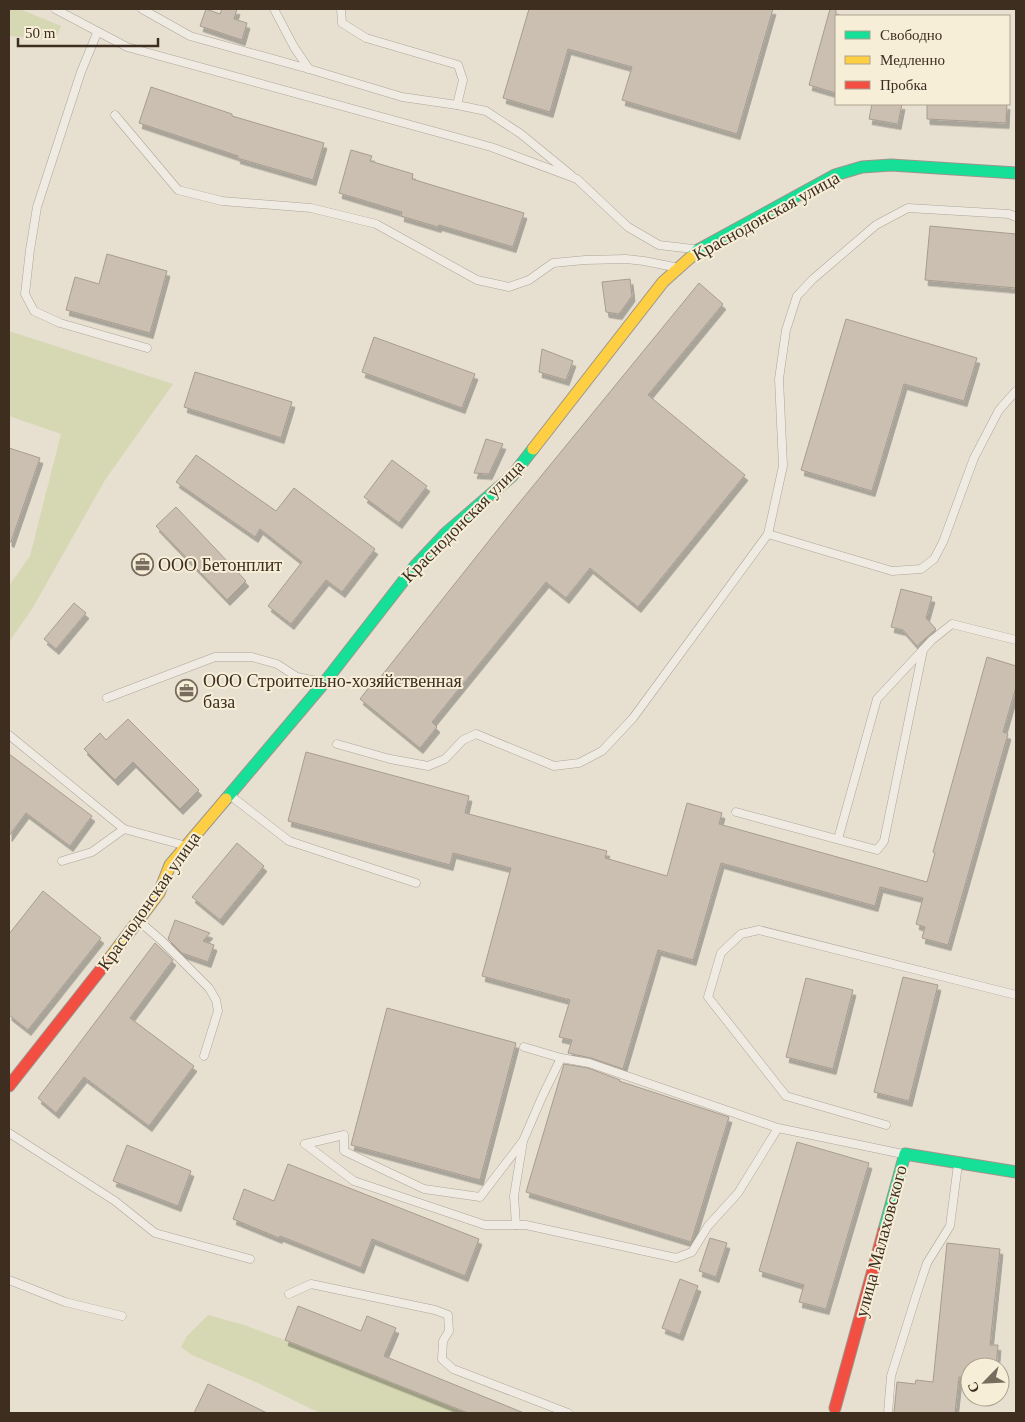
<svg xmlns="http://www.w3.org/2000/svg" width="1025" height="1422" font-family="'Times New Roman',serif">
	<defs>
		<filter id="shadow"><feDropShadow dx="3" dy="5.5" stdDeviation="0" flood-color="#0004"/></filter>
	</defs>
	<rect width="100%" height="100%" fill="#e7e0d1"/>
	<!-- green -->
	<g fill="#d6d7b3">
		<path d="M 9,9 L 20,9 L 61,26 L 55,40 L 9,36 Z"/>
		<path d="M 9,331 L 173,384 L 105,480 L 32,609 L 9,642 L 9,586 L 30,556 L 61,434 L 9,416 Z"/>
		<path d="M 208,1315 L 244,1325 L 285,1340 L 468,1413 L 320,1413 L 258,1383 L 192,1355 L 181,1347 L 187,1336 Z"/>
	</g>
	<!-- building -->
	<g fill="#cbbfb2" stroke="#a89c90" filter="url(#shadow)">
		<path d="M 206,9 L 220,14 L 222,9 L 237,9 L 234,19 L 247,23 L 242,40 L 200,26 Z"/>
		<path d="M 529,9 L 773,9 L 737,134 L 622,100 L 632,67 L 568,49 L 550,112 L 503,98 Z"/>
		<path d="M 830,9 L 836,9 L 836,93 L 809,85 Z"/>
		<path d="M 151,87 L 232,114 L 232,116 L 324,143 L 313,180 L 237,158 L 238,156 L 139,123 Z"/>
		<path d="M 872,104 L 902,104 L 898,124 L 869,119 Z"/>
		<path d="M 927,104 L 1007,104 L 1006,123 L 927,119 Z"/>
		<path d="M 351,150 L 372,156 L 370,161 L 413,174 L 412,179 L 524,213 L 513,247 L 439,225 L 438,227 L 401,216 L 402,212 L 339,193 Z"/>
		<path d="M 930,226 L 1016,234 L 1016,288 L 925,280 Z"/>
		<path d="M 107,254 L 167,271 L 150,333 L 66,310 L 75,277 L 99,284 Z"/>
		<path d="M 630,279 L 632,296 L 619,314 L 606,312 L 602,282 Z"/>
		<path d="M 699,283 L 723,304 L 648,395 L 745,475 L 638,607 L 590,568 L 566,598 L 546,582 L 432,722 L 437,727 L 420,748 L 360,699 L 377,677 L 379,679 L 515,508 Z"/>
		<path d="M 846,319 L 977,358 L 964,401 L 904,384 L 872,491 L 801,470 Z"/>
		<path d="M 374,337 L 475,374 L 462,408 L 362,372 Z"/>
		<path d="M 542,349 L 573,361 L 566,380 L 539,372 Z"/>
		<path d="M 195,372 L 292,402 L 281,438 L 184,407 Z"/>
		<path d="M 486,439 L 503,444 L 489,474 L 474,473 Z"/>
		<path d="M 9,448 L 40,458 L 11,542 L 9,541 Z"/>
		<path d="M 196,455 L 276,511 L 294,488 L 375,549 L 342,592 L 326,580 L 291,624 L 268,606 L 302,562 L 260,529 L 255,537 L 176,482 Z"/>
		<path d="M 392,460 L 427,486 L 399,523 L 364,497 Z"/>
		<path d="M 176,507 L 246,581 L 227,600 L 156,526 Z"/>
		<path d="M 901,589 L 932,597 L 926,618 L 936,629 L 917,646 L 903,630 L 891,627 Z"/>
		<path d="M 74,603 L 86,613 L 56,649 L 44,639 Z"/>
		<path d="M 987,657 L 1016,666 L 1016,687 L 1003,732 L 1008,734 L 948,945 L 922,938 L 925,927 L 916,924 L 923,898 L 880,887 L 875,906 L 721,863 L 693,960 L 658,950 L 623,1069 L 591,1058 L 568,1053 L 572,1040 L 559,1037 L 570,1000 L 482,976 L 511,868 L 453,853 L 450,865 L 288,821 L 306,752 L 469,796 L 465,813 L 607,851 L 605,858 L 667,876 L 687,803 L 722,813 L 719,824 L 927,882 L 935,853 L 933,852 Z"/>
		<path d="M 128,719 L 199,790 L 180,809 L 133,762 L 115,780 L 84,749 L 100,733 L 106,740 Z"/>
		<path d="M 9,754 L 92,816 L 70,846 L 26,813 L 9,836 Z"/>
		<path d="M 237,843 L 264,866 L 220,920 L 192,897 Z"/>
		<path d="M 43,891 L 101,938 L 28,1030 L 9,1015 L 9,934 Z"/>
		<path d="M 175,920 L 210,933 L 203,941 L 214,945 L 208,962 L 182,953 L 168,939 Z"/>
		<path d="M 155,943 L 173,960 L 130,1018 L 194,1066 L 149,1126 L 84,1077 L 56,1113 L 38,1098 Z"/>
		<path d="M 903,977 L 938,985 L 909,1101 L 874,1092 Z"/>
		<path d="M 806,978 L 853,990 L 833,1069 L 786,1057 Z"/>
		<path d="M 387,1008 L 516,1043 L 480,1180 L 351,1145 Z"/>
		<path d="M 564,1064 L 588,1068 L 620,1080 L 619,1081 L 729,1117 L 691,1242 L 526,1192 Z"/>
		<path d="M 797,1142 L 869,1163 L 826,1309 L 799,1302 L 804,1285 L 759,1271 Z"/>
		<path d="M 127,1145 L 191,1171 L 178,1206 L 113,1181 Z"/>
		<path d="M 288,1164 L 479,1239 L 465,1276 L 372,1239 L 361,1268 L 280,1236 L 279,1238 L 233,1219 L 244,1189 L 274,1201 Z"/>
		<path d="M 710,1238 L 727,1243 L 716,1277 L 699,1271 Z"/>
		<path d="M 947,1243 L 1000,1249 L 990,1345 L 998,1345 L 996,1367 L 970,1367 L 970,1378 L 959,1377 L 955,1413 L 894,1413 L 897,1382 L 915,1384 L 916,1380 L 933,1382 Z"/>
		<path d="M 680,1279 L 698,1286 L 680,1335 L 662,1328 Z"/>
		<path d="M 298,1306 L 361,1331 L 367,1316 L 396,1328 L 384,1356 L 524,1413 L 468,1413 L 285,1340 Z"/>
		<path d="M 208,1384 L 267,1413 L 194,1413 Z"/>
	</g>
	<g fill="none" stroke-linecap="round" stroke-linejoin="round">
		<defs>
			<g id="lane">
				<path d="M 55,9 L 127,47 L 491,147 L 577,179 L 628,227 L 659,245 L 693,249"/>
				<path d="M 142,9 L 190,36 L 309,69 L 402,97 L 457,105 L 486,111 L 521,134 L 571,175"/>
				<path d="M 274,9 L 294,47 L 309,69"/>
				<path d="M 341,9 L 342,23 L 366,38 L 458,65 L 463,80 L 457,105"/>
				<path d="M 97,33 L 81,72 L 37,207 L 30,250 L 25,294 L 34,311 L 60,323 L 147,348"/>
				<path d="M 115,115 L 178,190 L 222,201 L 311,208 L 376,224 L 477,280 L 509,287 L 529,280 L 553,263 L 585,260 L 626,259 L 644,261 L 674,267"/>
				<path d="M 768,534 L 892,571 L 921,569 L 934,559 L 943,542 L 974,458 L 999,410 L 1016,391"/>
				<path d="M 107,698 L 215,657 L 252,657 L 277,664 L 297,677 L 322,682"/>
				<path d="M 9,735 L 124,829 L 183,845"/>
				<path d="M 337,744 L 390,759 L 428,766 L 445,759 L 463,740 L 476,734 L 554,766 L 579,763 L 602,751 L 633,718 L 768,534 L 783,466 L 779,379 L 786,330 L 797,296 L 813,279 L 876,225 L 908,208 L 1009,214 L 1016,217"/>
				<path d="M 231,796 L 289,841 L 416,883"/>
				<path d="M 736,812 L 877,850 L 884,841 L 923,650"/>
				<path d="M 838,839 L 877,699 L 932,640 L 952,624 L 1016,640"/>
				<path d="M 62,861 L 92,852 L 124,829"/>
				<path d="M 140,922 L 162,941 L 209,988 L 216,1000 L 218,1011 L 204,1056"/>
				<path d="M 524,1047 L 561,1058 L 589,1063 L 778,1128 L 903,1154"/>
				<path d="M 886,1125 L 786,1096 L 708,997 L 721,953 L 741,934 L 759,930 L 1016,995"/>
				<path d="M 9,1133 L 115,1201 L 155,1233 L 250,1259"/>
				<path d="M 305,1144 L 354,1181 L 485,1225 L 526,1225 L 676,1258 L 692,1252 L 708,1226 L 738,1193 L 778,1128"/>
				<path d="M 305,1144 L 344,1135 L 344,1151 L 424,1189 L 480,1197 L 523,1141"/>
				<path d="M 516,1225 L 514,1196 L 523,1141 L 542,1097 L 561,1058"/>
				<path d="M 9,1280 L 65,1302 L 122,1316"/>
				<path d="M 289,1294 L 311,1284 L 435,1310 L 448,1315 L 449,1331 L 443,1341 L 442,1359 L 453,1369 L 568,1413"/>
				<path d="M 888,1413 L 891,1376 L 917,1293 L 927,1263 L 950,1226 L 958,1164"/>
			</g>
			<g id="fast">
				<path d="M 691,257 L 698,250 L 835,175 L 862,167 L 891,165 L 1016,173"/>
				<path d="M 226,799 L 324,683 L 415,566 L 446,533 L 512,476 L 533,449"/>
				<path d="M 884,1230 L 905,1154 L 1016,1172"/>
			</g>
			<g id="slow">
				<path d="M 533,449 L 663,282 L 691,257"/>
				<path d="M 109,959 L 159,893 L 170,865 L 226,799"/>
			</g>
			<g id="jam">
				<path d="M 9,1086 L 109,959"/>
				<path d="M 835,1408 L 884,1230"/>
			</g>
		</defs>
		<!-- lane casing -->
		<use href="#lane" stroke="#ada599" stroke-width="9"/>
		<!-- fast casing -->
		<use href="#fast" stroke="#9c958a" stroke-width="13"/>
		<!-- slow casing -->
		<use href="#slow" stroke="#9c958a" stroke-width="13"/>
		<!-- jam casing -->
		<use href="#jam" stroke="#9c958a" stroke-width="13"/>
		<!-- lane -->
		<use href="#lane" stroke="#efebe3" stroke-width="8"/>
		<!-- fast -->
		<use href="#fast" stroke="#16e098" stroke-width="11"/>
		<!-- slow -->
		<use href="#slow" stroke="#ffcf43" stroke-width="11"/>
		<!-- jam -->
		<use href="#jam" stroke="#f24e42" stroke-width="11"/>
	</g>
	<!-- icons -->
	<defs>
		<symbol id="office-ring" viewBox="-11 -11 22 22"><circle r="9.5" fill="#f7eed8" stroke="#786c5e" stroke-width="1.5"/><path d="M-6-3h4V-5.5h4V-3h4V5H-6ZM-1-4.5V-3h2v-1.5ZM-6 0V1H6V0Z" fill="#786c5e"/></symbol>
	</defs>
	<g fill-rule="evenodd">
		<use href="#office-ring" x="130" y="552" width="25" height="25"/>
		<use href="#office-ring" x="174" y="678" width="25" height="25"/>
	</g>
	<g text-anchor="middle" dominant-baseline="central" stroke-width="4" stroke-linejoin="round" paint-order="stroke">
		<!-- street labels -->
		<g font-size="18" fill="#3d2e20" stroke="#f7eed8">
			<text transform="translate(766 216) rotate(-29)">Краснодонская улица</text>
			<text transform="translate(463 521) rotate(-45)">Краснодонская улица</text>
			<text transform="translate(149 901) rotate(-55)">Краснодонская улица</text>
			<text transform="translate(881 1241) rotate(-75)">улица Малаховского</text>
		</g>
		<!-- poi labels -->
		<g font-size="18" fill="#3d2e20" stroke="#f7eed8" text-anchor="start">
			<text x="158" y="565">ООО Бетонплит</text>
			<text x="203" y="681">ООО Строительно-хозяйственная<tspan x="203" dy="21">база</tspan></text>
		</g>
	</g>
	<!-- border -->
	<rect width="1025" height="1422" fill="none" stroke="#3d2e20" stroke-width="20"/>
	<!-- legend -->
	<rect x="835" y="15" width="175" height="90" fill="#f7eed8" stroke="#ada18e"/>
	<rect x="845" y="31" width="25" height="8" fill="#16e098" stroke="#ada18e"/>
	<text x="880" y="40" font-size="15" fill="#3d2e20">Свободно</text>
	<rect x="845" y="56" width="25" height="8" fill="#ffcf43" stroke="#ada18e"/>
	<text x="880" y="65" font-size="15" fill="#3d2e20">Медленно</text>
	<rect x="845" y="81" width="25" height="8" fill="#f24e42" stroke="#ada18e"/>
	<text x="880" y="90" font-size="15" fill="#3d2e20">Пробка</text>
	<!-- north arrow -->
	<g transform="translate(985 1382) rotate(246)"><circle r="24" fill="#f7eed8" stroke="#ada18e"/>
	<path d="M0-4L9 19L0 12L-9 19Z" fill="#786c5e"/>
	<text y="-8" font-size="14" font-weight="bold" text-anchor="middle" fill="#3d2e20">С</text>
	</g>
	<!-- scale -->
	<path d="M18 38v8h140v-8" fill="none" stroke="#3d2e20" stroke-width="2.5"/>
	<text x="25" y="38" font-size="15" fill="#3d2e20" stroke="#f7eed8" stroke-width="4" paint-order="stroke">50 m</text>
</svg>
